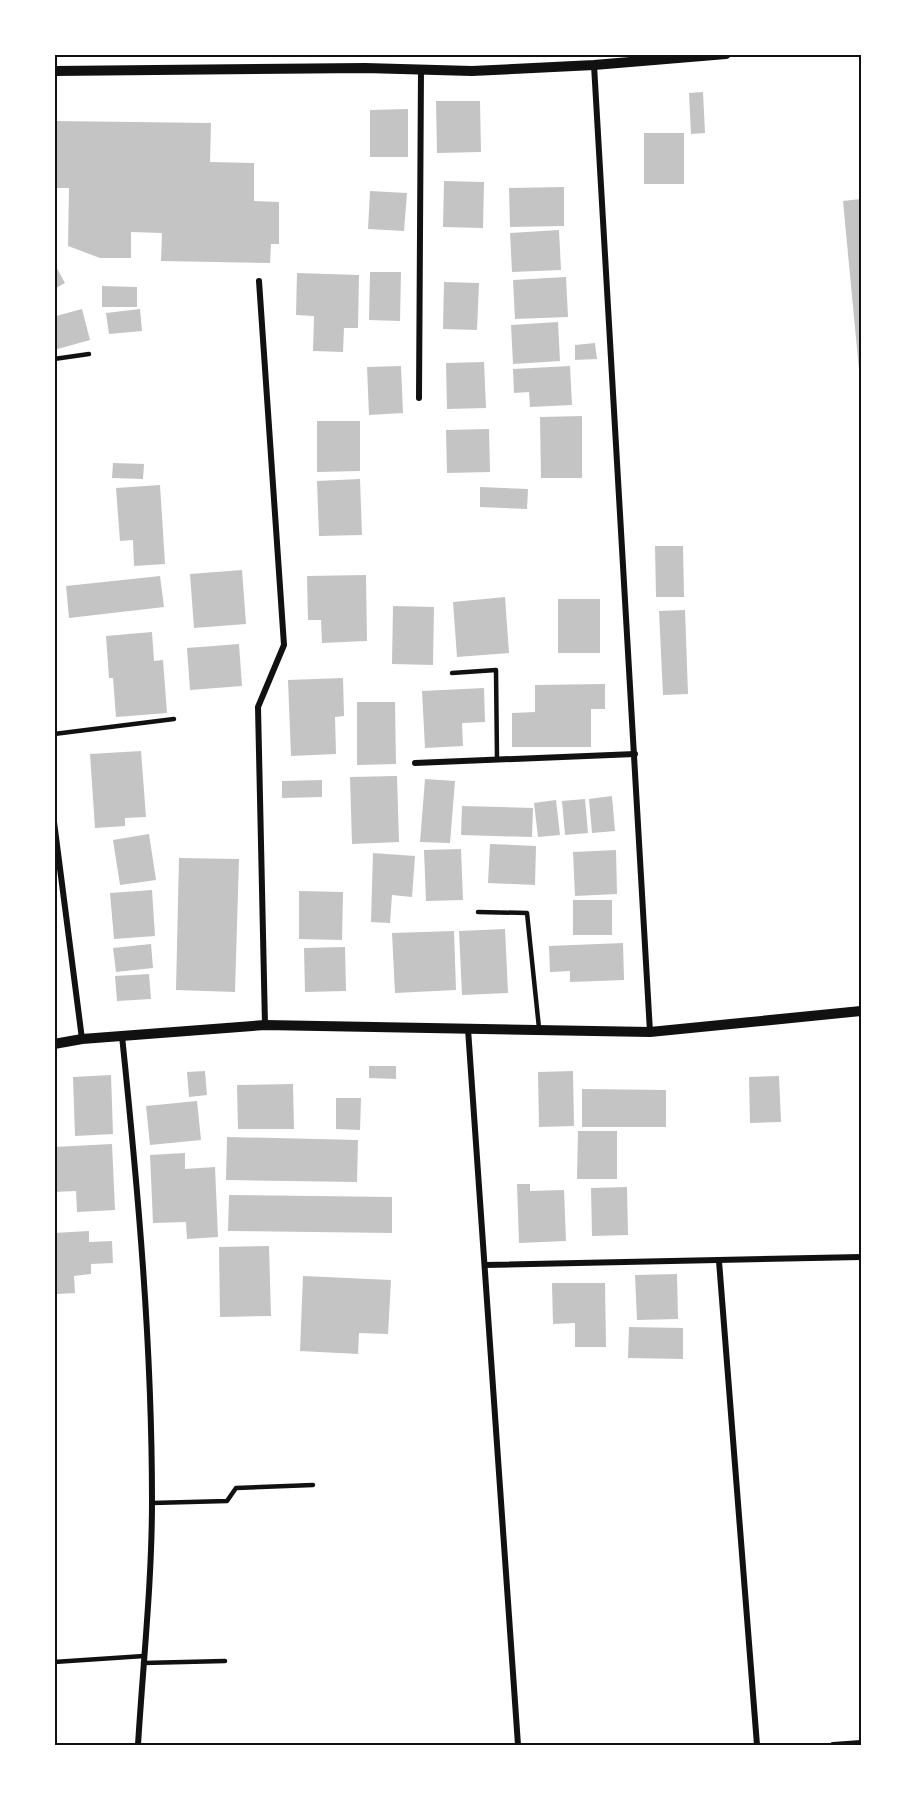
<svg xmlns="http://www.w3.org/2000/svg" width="915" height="1799" font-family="'Times New Roman',serif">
	<rect width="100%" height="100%" fill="#fff"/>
	<!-- building -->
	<g fill="#c4c4c4">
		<path d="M 703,92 L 705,133 L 691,134 L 689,93 Z"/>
		<path d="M 436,101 L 480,101 L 481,152 L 437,153 Z"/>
		<path d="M 408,109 L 408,157 L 370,157 L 370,110 Z"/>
		<path d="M 54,121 L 211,123 L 210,162 L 254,163 L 254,201 L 279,202 L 279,244 L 271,244 L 270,263 L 161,261 L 162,233 L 131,232 L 131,258 L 100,258 L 68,246 L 69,188 L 54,188 Z"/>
		<rect x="644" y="133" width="40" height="51"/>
		<path d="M 444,181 L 484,182 L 483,228 L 443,227 Z"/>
		<path d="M 564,187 L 564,226 L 510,227 L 509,188 Z"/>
		<path d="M 370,191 L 407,193 L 404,231 L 368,229 Z"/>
		<path d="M 861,199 L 861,370 L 859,370 L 843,201 Z"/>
		<path d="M 559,230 L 561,270 L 512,272 L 510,233 Z"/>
		<path d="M 54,263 L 65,283 L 54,289 Z"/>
		<path d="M 370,272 L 401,272 L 400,321 L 369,320 Z"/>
		<path d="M 297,273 L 359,275 L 358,328 L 344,328 L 343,352 L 313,351 L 314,316 L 296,315 Z"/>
		<path d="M 566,277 L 568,317 L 515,319 L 513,280 Z"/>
		<path d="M 444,282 L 479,283 L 477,330 L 443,329 Z"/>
		<path d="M 102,286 L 137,287 L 137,307 L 102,307 Z"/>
		<path d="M 82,309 L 90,340 L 54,350 L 54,311 L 56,316 Z"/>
		<path d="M 140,309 L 142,331 L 109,334 L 106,313 Z"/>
		<path d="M 558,322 L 560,361 L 513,364 L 511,325 Z"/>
		<path d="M 595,343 L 597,359 L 575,360 L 575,345 Z"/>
		<path d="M 484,362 L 486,408 L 447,409 L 446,363 Z"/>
		<path d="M 401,366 L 403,413 L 369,415 L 367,367 Z"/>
		<path d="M 570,366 L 572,405 L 530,407 L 529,392 L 514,393 L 513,369 Z"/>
		<path d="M 582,416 L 582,478 L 541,478 L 540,417 Z"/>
		<path d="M 317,421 L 360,421 L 360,471 L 317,472 Z"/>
		<path d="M 489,429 L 490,472 L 447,473 L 446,430 Z"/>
		<path d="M 113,463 L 144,464 L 143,479 L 112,478 Z"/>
		<path d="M 360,479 L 362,535 L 319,536 L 317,481 Z"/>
		<path d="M 160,485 L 165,564 L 134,566 L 133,540 L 120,541 L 116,488 Z"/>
		<path d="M 480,487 L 528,489 L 527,509 L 480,507 Z"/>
		<path d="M 655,546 L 683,546 L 684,597 L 656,597 Z"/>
		<path d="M 242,570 L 246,624 L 194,628 L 190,574 Z"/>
		<path d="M 366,575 L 367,641 L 322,643 L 321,620 L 308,620 L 307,576 Z"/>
		<path d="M 160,576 L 164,607 L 69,618 L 66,586 Z"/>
		<path d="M 505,597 L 509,653 L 457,657 L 453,602 Z"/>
		<rect x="558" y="599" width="42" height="54"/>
		<path d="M 393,606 L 434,607 L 433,665 L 392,664 Z"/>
		<path d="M 685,610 L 688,694 L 663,695 L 659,611 Z"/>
		<path d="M 152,632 L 154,661 L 163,660 L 167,713 L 116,717 L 113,678 L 109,678 L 106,636 Z"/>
		<path d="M 239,644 L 242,686 L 190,690 L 187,648 Z"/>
		<path d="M 343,678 L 344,716 L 335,717 L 336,754 L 291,756 L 288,680 Z"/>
		<path d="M 605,684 L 605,709 L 591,709 L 591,747 L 512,747 L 512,713 L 535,712 L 535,685 Z"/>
		<path d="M 484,688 L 485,722 L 462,723 L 463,746 L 425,748 L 422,691 Z"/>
		<path d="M 357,702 L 395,702 L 396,764 L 357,765 Z"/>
		<path d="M 141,751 L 146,817 L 125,818 L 125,826 L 95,828 L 90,754 Z"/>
		<path d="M 397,776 L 399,842 L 352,844 L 350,777 Z"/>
		<path d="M 425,779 L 455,781 L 450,843 L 420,842 Z"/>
		<path d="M 322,780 L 322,797 L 282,798 L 282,781 Z"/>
		<path d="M 612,796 L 615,831 L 592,833 L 589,799 Z"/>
		<path d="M 585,799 L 588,833 L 565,835 L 562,801 Z"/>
		<path d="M 556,800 L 560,835 L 538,837 L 534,803 Z"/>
		<path d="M 462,806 L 533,808 L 532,837 L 461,835 Z"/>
		<path d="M 149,834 L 156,880 L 120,885 L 113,840 Z"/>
		<path d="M 490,844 L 536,846 L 535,885 L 488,883 Z"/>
		<path d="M 461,849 L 463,900 L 426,901 L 424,850 Z"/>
		<path d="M 616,850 L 617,894 L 575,896 L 573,852 Z"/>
		<path d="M 373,853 L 415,856 L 412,897 L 392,895 L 390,923 L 371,922 Z"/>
		<path d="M 179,858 L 239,859 L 235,992 L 176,990 Z"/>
		<path d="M 152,890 L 155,936 L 114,939 L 110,893 Z"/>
		<path d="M 299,891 L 343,892 L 342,940 L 299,939 Z"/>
		<rect x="573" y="900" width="39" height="35"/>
		<path d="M 505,929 L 508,993 L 462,995 L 459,931 Z"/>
		<path d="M 454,931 L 456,990 L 395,993 L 392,933 Z"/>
		<path d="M 623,943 L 624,980 L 570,982 L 570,971 L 550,972 L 549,946 Z"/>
		<path d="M 151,944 L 153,968 L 116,972 L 113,948 Z"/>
		<path d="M 345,947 L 346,991 L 305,992 L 304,948 Z"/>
		<path d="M 149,974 L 151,999 L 117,1001 L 115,976 Z"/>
		<path d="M 369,1066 L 396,1066 L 396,1079 L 369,1078 Z"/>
		<path d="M 205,1071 L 207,1095 L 189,1097 L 187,1072 Z"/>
		<path d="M 573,1071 L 574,1126 L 539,1127 L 538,1072 Z"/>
		<path d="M 111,1075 L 113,1134 L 75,1136 L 73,1077 Z"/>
		<path d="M 779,1076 L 781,1122 L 750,1123 L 749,1077 Z"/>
		<path d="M 293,1084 L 294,1129 L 238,1129 L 237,1085 Z"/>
		<path d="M 582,1089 L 666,1090 L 666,1127 L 582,1127 Z"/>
		<path d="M 336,1098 L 361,1098 L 360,1130 L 336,1129 Z"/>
		<path d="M 197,1101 L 201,1140 L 150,1145 L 146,1106 Z"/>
		<path d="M 578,1131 L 617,1131 L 617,1179 L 577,1179 Z"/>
		<path d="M 227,1137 L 358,1140 L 357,1182 L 226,1180 Z"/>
		<path d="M 112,1144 L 115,1210 L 77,1212 L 76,1191 L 54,1192 L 54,1147 Z"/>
		<path d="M 185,1153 L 185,1169 L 215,1167 L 218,1237 L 187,1239 L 186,1222 L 153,1223 L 150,1155 Z"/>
		<path d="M 517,1184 L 530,1184 L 530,1191 L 564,1190 L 566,1241 L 519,1243 Z"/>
		<path d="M 627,1187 L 628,1235 L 592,1236 L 591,1188 Z"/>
		<path d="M 229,1195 L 392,1197 L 392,1233 L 228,1231 Z"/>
		<path d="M 89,1231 L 89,1242 L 112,1241 L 113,1263 L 91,1264 L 91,1274 L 74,1276 L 75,1293 L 57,1294 L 54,1277 L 54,1233 Z"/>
		<path d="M 269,1246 L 271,1316 L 220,1317 L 219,1247 Z"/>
		<path d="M 677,1274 L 678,1319 L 637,1320 L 635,1275 Z"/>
		<path d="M 303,1276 L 391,1280 L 388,1334 L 359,1333 L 358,1354 L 300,1351 Z"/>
		<path d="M 552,1283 L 605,1283 L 606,1347 L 575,1347 L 575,1323 L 553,1324 Z"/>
		<path d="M 629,1327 L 683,1328 L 683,1359 L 628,1358 Z"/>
	</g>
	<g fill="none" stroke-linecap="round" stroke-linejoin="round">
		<!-- service -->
		<g stroke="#111" stroke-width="4.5">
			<path d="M 54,359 L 89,354"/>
			<path d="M 452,673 L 496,670 L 497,759"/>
			<path d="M 54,734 L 174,719"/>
			<path d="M 478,912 L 527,913 L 539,1028"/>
			<path d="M 152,1503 L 227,1501 L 236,1488 L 313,1485"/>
			<path d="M 54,1662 L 144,1656"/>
			<path d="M 143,1663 L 225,1661"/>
		</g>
		<!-- minor -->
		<g stroke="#111" stroke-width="6">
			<path d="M 594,65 L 650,1032"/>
			<path d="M 259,281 L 284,645 L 258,707 L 265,1025"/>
			<path d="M 419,398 L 421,69"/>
			<path d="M 415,763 L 635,754"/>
			<path d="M 54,822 L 82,1039"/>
			<path d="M 468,1029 L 518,1745"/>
			<path d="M 122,1036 C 138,1190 152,1345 152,1501 C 152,1582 143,1664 138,1745"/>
			<path d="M 719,1261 L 757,1745"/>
			<path d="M 485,1265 L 861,1257"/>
			<path d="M 833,1745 L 861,1743"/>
		</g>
		<!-- tertiary -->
		<g stroke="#111" stroke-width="10">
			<path d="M 54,71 L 365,68 L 472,71 L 594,65 L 726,54"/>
			<path d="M 54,1044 L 82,1039 L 265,1025 L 650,1032 L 861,1011"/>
		</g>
	</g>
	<!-- border -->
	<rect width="915" height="1799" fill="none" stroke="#ffffff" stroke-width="111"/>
	<rect x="56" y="56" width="804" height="1688" fill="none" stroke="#111" stroke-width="2"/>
</svg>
